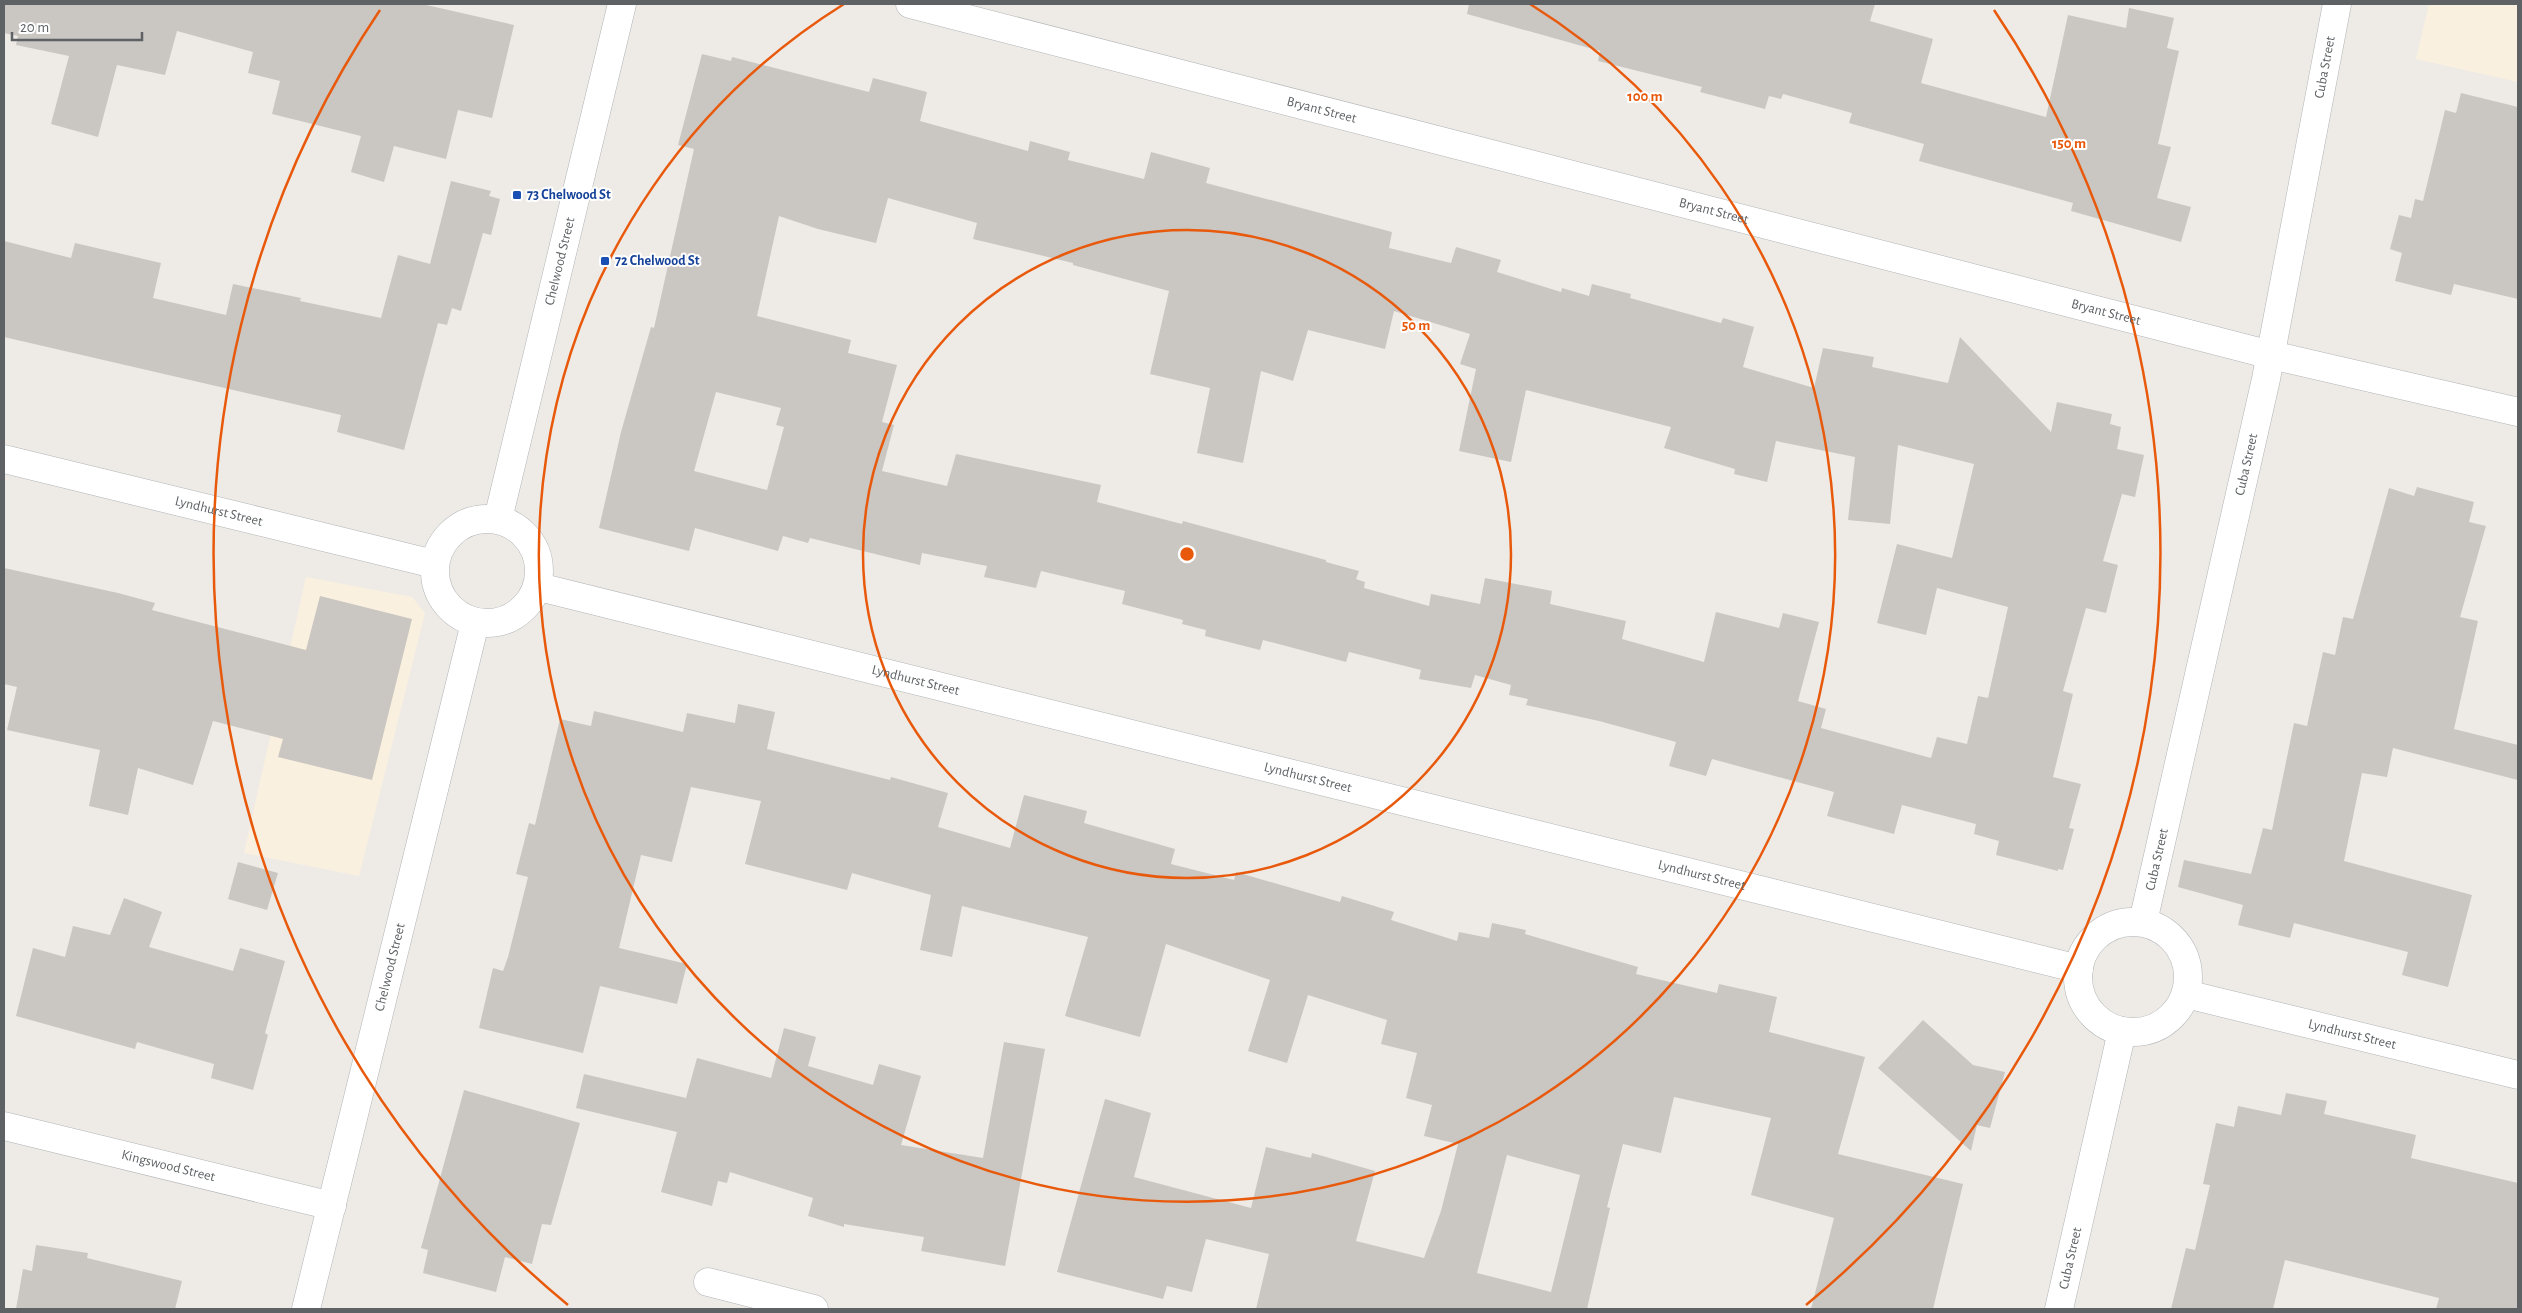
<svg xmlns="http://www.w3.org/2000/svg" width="2522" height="1313" font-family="'Alegreya Sans',sans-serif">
	<rect width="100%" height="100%" fill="#eeebe6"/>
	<!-- commercial -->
	<g fill="#faf0df">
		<path d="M 2429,4 L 2518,4 L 2518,82 L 2416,59 Z"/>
		<path d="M 306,577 L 412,597 L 425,613 L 359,876 L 244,853 Z"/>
	</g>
	<!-- building -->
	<g fill="#cac6c2" fill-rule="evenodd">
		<path d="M 4,4 L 422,4 L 514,25 L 492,118 L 458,110 L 446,159 L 394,146 L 384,182 L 351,172 L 361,136 L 272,114 L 280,81 L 248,73 L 253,52 L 177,31 L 165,75 L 117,65 L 98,137 L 51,124 L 69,56 L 16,45 L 18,36 L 4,33 Z"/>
		<path d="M 1469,4 L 1875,4 L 1870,21 L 1933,39 L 1921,83 L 2046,117 L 2068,15 L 2126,28 L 2129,8 L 2174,18 L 2167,48 L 2179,51 L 2158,144 L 2171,147 L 2157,198 L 2191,207 L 2181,242 L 2071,211 L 2073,203 L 1919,161 L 1924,144 L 1849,123 L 1852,113 L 1783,94 L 1781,99 L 1769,96 L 1765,109 L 1700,92 L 1702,87 L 1598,61 L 1600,51 L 1467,14 Z"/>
		<path d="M 702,54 L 731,61 L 732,57 L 869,92 L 873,78 L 927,92 L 920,121 L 1028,151 L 1030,141 L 1070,152 L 1068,160 L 1144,179 L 1151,152 L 1210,168 L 1206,183 L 1392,232 L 1389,248 L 1451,263 L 1456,247 L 1501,260 L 1497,272 L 1561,292 L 1562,288 L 1589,296 L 1592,284 L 1631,294 L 1630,298 L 1721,323 L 1723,318 L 1754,327 L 1743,367 L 1814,388 L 1823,348 L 1874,357 L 1872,367 L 1948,383 L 1960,337 L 2051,432 L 2057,402 L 2112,414 L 2110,424 L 2121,427 L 2117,449 L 2144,455 L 2135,497 L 2122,494 L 2103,561 L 2118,565 L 2106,613 L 2086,608 L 2063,691 L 2073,694 L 2053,777 L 2081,784 L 2069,828 L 2074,829 L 2063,870 L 2058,869 L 2058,871 L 1996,855 L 1999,841 L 1974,834 L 1976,824 L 1902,805 L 1894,834 L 1827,816 L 1834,792 L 1712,759 L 1706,776 L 1669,766 L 1676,742 L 1599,721 L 1526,705 L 1528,699 L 1509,695 L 1511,685 L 1475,675 L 1471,688 L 1419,679 L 1421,670 L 1349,652 L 1346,662 L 1263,640 L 1260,650 L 1205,636 L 1206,630 L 1182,624 L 1183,620 L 1122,604 L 1125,591 L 1041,571 L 1036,588 L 984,577 L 987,566 L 922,553 L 920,565 L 810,538 L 808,543 L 783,536 L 778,551 L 695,528 L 689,551 L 599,528 L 621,432 L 651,327 L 654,328 L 694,149 L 678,145 ZM 888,198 L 977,223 L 973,239 L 1073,263 L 1073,265 L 1169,291 L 1150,374 L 1210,388 L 1197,453 L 1243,463 L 1261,371 L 1293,381 L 1308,330 L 1385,349 L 1394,311 L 1470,334 L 1460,364 L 1476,369 L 1459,451 L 1511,462 L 1526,390 L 1671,427 L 1664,448 L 1735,469 L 1734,474 L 1767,482 L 1776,441 L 1855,457 L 1848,520 L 1890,524 L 1898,445 L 1974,464 L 1952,558 L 1897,544 L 1877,623 L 1926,635 L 1937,588 L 2008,607 L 1988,698 L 1978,696 L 1967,744 L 1937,737 L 1931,758 L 1821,728 L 1826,709 L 1798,701 L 1819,622 L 1783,613 L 1779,628 L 1716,612 L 1704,662 L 1622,639 L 1626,621 L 1550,604 L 1552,591 L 1485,578 L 1480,604 L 1431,594 L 1429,606 L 1364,588 L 1365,582 L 1356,579 L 1359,571 L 1326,562 L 1326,560 L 1183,521 L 1182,524 L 1097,502 L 1101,485 L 956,454 L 947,486 L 882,471 L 894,425 L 882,422 L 897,365 L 848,353 L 851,340 L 757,316 L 779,216 L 818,229 L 876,243 ZM 716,392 L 781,408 L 776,425 L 784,427 L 767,490 L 694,471 Z"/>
		<path d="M 2461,93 L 2518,107 L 2518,299 L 2454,284 L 2451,295 L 2395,281 L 2402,253 L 2390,249 L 2399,215 L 2411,218 L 2415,199 L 2423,201 L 2445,110 L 2456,113 Z"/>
		<path d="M 451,181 L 491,191 L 489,196 L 500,199 L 491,235 L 483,233 L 461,311 L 452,308 L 447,325 L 438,323 L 404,450 L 337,432 L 341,415 L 4,337 L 4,241 L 71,258 L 75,243 L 161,263 L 153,298 L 226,315 L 233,284 L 301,298 L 300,301 L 381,318 L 398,255 L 430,264 Z"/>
		<path d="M 2417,487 L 2474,502 L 2469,522 L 2486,526 L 2460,617 L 2478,621 L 2454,729 L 2518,745 L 2518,780 L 2393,748 L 2387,777 L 2362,773 L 2344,861 L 2472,895 L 2448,987 L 2402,975 L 2408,952 L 2294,923 L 2290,938 L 2238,925 L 2243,905 L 2178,887 L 2184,860 L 2251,874 L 2263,828 L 2272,830 L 2294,723 L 2307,726 L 2323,652 L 2335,655 L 2343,617 L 2353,619 L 2389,488 L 2414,496 Z"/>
		<path d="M 4,568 L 118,593 L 155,603 L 152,610 L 306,650 L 320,596 L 412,619 L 372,780 L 278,757 L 283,739 L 213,721 L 193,785 L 138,768 L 128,815 L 89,806 L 100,750 L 7,730 L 17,687 L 4,684 Z"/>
		<path d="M 738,704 L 775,712 L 767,749 L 890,780 L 891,777 L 948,793 L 938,827 L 1010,848 L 1024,795 L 1087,811 L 1084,823 L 1175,849 L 1171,864 L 1234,880 L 1236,872 L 1340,902 L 1342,896 L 1394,912 L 1391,920 L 1457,941 L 1459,932 L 1489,938 L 1492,923 L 1526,930 L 1525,934 L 1638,967 L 1636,974 L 1717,993 L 1719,984 L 1777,997 L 1769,1032 L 1865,1057 L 1838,1154 L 1963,1184 L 1933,1309 L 1811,1309 L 1834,1218 L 1751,1195 L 1771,1118 L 1674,1097 L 1661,1153 L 1623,1144 L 1607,1207 L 1610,1208 L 1587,1309 L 1256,1309 L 1269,1254 L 1206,1239 L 1192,1292 L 1167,1286 L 1163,1299 L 1057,1272 L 1105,1099 L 1151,1113 L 1134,1177 L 1251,1208 L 1266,1147 L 1311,1158 L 1312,1153 L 1375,1171 L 1356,1241 L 1424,1258 L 1441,1211 L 1458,1144 L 1424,1136 L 1432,1105 L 1406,1098 L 1417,1053 L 1381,1044 L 1387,1020 L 1308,995 L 1287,1063 L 1248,1051 L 1270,980 L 1166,944 L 1140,1037 L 1065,1016 L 1088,937 L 962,906 L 952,957 L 920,950 L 931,895 L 852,873 L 847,890 L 745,864 L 761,801 L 691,787 L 672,862 L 641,855 L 619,948 L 687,964 L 677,1004 L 600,986 L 583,1053 L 479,1028 L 493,968 L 503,971 L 508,957 L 528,877 L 516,874 L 529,823 L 535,825 L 560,719 L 591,726 L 594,711 L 683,732 L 687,713 L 735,723 ZM 1507,1155 L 1580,1175 L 1551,1292 L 1477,1273 Z"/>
		<path d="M 238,862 L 278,873 L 267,910 L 228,899 Z"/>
		<path d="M 124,898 L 162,912 L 149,947 L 233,971 L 240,948 L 285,961 L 265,1033 L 268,1035 L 253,1090 L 211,1078 L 214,1064 L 137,1042 L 135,1049 L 16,1016 L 33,948 L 65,957 L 73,926 L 110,935 Z"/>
		<path d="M 1923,1020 L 1973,1065 L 2005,1072 L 1990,1128 L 1977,1125 L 1971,1151 L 1878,1068 Z"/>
		<path d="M 784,1028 L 816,1037 L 808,1066 L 873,1085 L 879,1064 L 921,1076 L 901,1145 L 983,1158 L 1004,1042 L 1045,1049 L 1005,1266 L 921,1251 L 924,1237 L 844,1224 L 844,1227 L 808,1216 L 813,1198 L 730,1172 L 727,1183 L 718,1181 L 712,1206 L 661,1192 L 677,1132 L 576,1108 L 584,1074 L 686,1098 L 697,1058 L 771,1078 Z"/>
		<path d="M 464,1090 L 580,1123 L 551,1225 L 542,1224 L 532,1264 L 505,1257 L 496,1292 L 423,1273 L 428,1250 L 421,1248 Z"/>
		<path d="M 2286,1093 L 2327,1101 L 2324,1114 L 2416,1135 L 2411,1158 L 2518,1183 L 2518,1309 L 2436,1309 L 2439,1298 L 2285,1260 L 2273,1309 L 2171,1309 L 2186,1248 L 2195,1250 L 2210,1185 L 2203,1184 L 2216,1123 L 2234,1127 L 2238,1106 L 2281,1115 Z"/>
		<path d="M 36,1245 L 88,1253 L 87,1258 L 182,1281 L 175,1309 L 16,1309 L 23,1269 L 32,1271 Z"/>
	</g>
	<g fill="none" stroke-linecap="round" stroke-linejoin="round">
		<defs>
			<g id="street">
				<path id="s1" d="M 910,4 L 2271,355 L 2518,412"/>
				<path id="s2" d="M 4,459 L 434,564"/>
				<circle cx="487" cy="571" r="52"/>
				<path id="s3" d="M 498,519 L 622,4"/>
				<path id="s4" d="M 539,587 L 2079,969"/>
				<path id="s5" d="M 2143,922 L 2266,379 L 2337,4"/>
				<circle cx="2133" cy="977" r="55"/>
				<path id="s6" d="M 2186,994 L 2518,1075"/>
				<path id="s7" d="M 4,1126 L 332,1206"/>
				<path d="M 708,1282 L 814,1309"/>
				<path id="s8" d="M 306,1309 L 475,623"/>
				<path id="s9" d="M 2059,1309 L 2122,1031"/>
			</g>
		</defs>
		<!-- street casing -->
		<use href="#street" stroke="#b1b4b6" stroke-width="29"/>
		<!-- street -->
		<use href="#street" stroke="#fff" stroke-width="28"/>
	</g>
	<!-- distance rings -->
	<g fill="none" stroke="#e8590c" stroke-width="2.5">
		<circle cx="1187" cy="554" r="324"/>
		<path d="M1530 4A648 648 0 1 1 844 4"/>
		<path d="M568 1305A973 973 0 0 1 380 10M1994 10A973 973 0 0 1 1806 1305"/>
	</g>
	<!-- markers -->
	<g fill="#1a4fb4" stroke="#fff" stroke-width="2">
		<rect x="512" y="190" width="10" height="10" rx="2.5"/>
		<rect x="600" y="256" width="10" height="10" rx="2.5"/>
	</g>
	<g text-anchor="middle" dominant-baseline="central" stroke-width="4" stroke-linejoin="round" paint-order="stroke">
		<!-- street labels -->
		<g font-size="14" fill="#5e6264" stroke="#fff">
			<text stroke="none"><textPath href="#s5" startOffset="874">Cuba Street</textPath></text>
			<text stroke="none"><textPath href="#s1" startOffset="425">Bryant Street</textPath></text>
			<text stroke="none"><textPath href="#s1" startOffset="830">Bryant Street</textPath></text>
			<text stroke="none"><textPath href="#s3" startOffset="265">Chelwood Street</textPath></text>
			<text stroke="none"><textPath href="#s1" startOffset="1235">Bryant Street</textPath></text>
			<text stroke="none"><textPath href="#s5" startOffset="469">Cuba Street</textPath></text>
			<text stroke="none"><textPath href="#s2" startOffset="221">Lyndhurst Street</textPath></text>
			<text stroke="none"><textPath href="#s4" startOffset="388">Lyndhurst Street</textPath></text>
			<text stroke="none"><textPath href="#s4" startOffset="792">Lyndhurst Street</textPath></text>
			<text stroke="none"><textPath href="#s5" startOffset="64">Cuba Street</textPath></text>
			<text stroke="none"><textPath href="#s4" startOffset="1198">Lyndhurst Street</textPath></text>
			<text stroke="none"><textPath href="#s8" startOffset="352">Chelwood Street</textPath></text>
			<text stroke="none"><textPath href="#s6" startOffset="171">Lyndhurst Street</textPath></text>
			<text stroke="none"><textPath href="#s7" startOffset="169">Kingswood Street</textPath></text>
			<text stroke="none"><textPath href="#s9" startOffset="52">Cuba Street</textPath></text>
		</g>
		<!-- transit labels -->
		<g font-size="14" font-weight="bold" fill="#164399" stroke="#fff" text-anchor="start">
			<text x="527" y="195">73 Chelwood St</text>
			<text x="615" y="261">72 Chelwood St</text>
		</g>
	</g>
	<circle cx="1187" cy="554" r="8" fill="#e8590c" stroke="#fff" stroke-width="2.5"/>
	<g font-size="15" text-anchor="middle" font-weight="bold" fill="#e8590c" stroke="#fff" stroke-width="4" stroke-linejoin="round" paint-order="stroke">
		<text x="1645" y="101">100 m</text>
		<text x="2069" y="148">150 m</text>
		<text x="1416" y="330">50 m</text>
	</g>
	<!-- border -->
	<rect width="2522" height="1313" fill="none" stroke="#5e6264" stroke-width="10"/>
	<!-- scale -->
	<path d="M12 32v8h130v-8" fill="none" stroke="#5e6264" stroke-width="2.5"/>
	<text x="20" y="32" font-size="15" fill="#5e6264" stroke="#ffffff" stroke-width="4" paint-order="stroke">20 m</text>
</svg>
